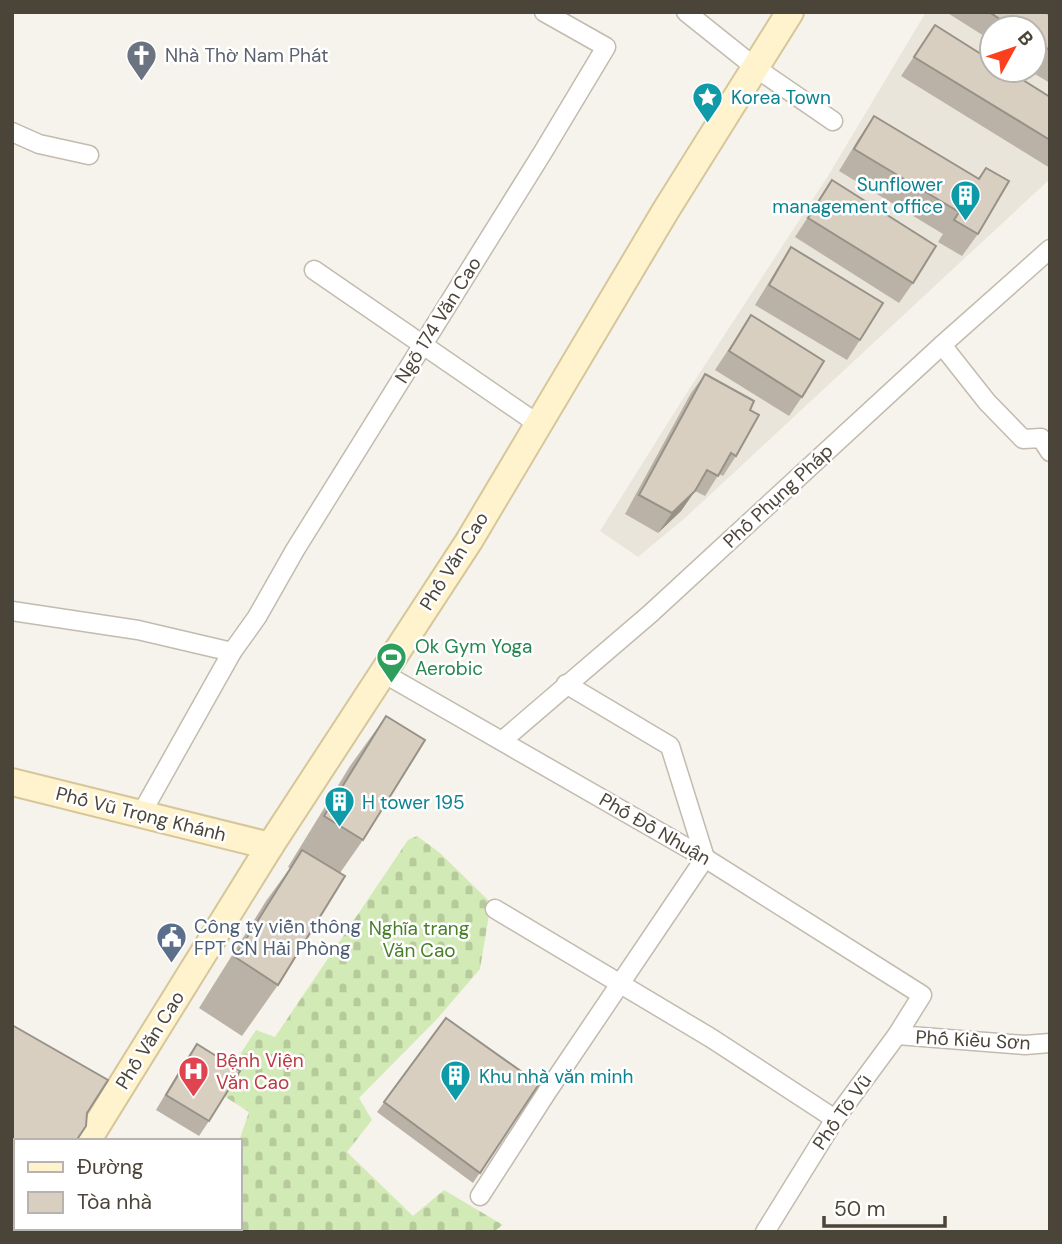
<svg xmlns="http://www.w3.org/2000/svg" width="1062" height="1244" font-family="'DM Sans',sans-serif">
	<defs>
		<pattern id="cemetery-stones" width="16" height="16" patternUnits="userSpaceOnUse" patternTransform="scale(1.75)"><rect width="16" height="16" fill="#d2eab5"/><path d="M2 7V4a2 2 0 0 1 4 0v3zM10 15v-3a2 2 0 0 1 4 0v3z" fill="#b6ca9c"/></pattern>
	</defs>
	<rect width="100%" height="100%" fill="#f6f3ec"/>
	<!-- residential -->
	<path fill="#eae5da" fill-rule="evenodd" d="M 926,12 L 1050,12 L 1050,179 L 685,518 L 638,557 L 600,531 L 686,394 L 828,176 ZM 992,28 L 1034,28 L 1034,70 L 992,70 Z"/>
	<!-- cemetery -->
	<path fill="url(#cemetery-stones)" d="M 417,836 L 440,853 L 491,903 L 480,969 L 437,1019 L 359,1098 L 372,1120 L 347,1152 L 413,1216 L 444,1190 L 503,1225 L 493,1232 L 212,1232 L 208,1228 L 240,1228 L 239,1141 L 249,1112 L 216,1091 L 256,1030 L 275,1037 L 408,840 Z"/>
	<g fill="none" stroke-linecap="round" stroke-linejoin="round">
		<defs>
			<g id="street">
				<path d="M 686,12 L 756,68 L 833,121"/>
				<path d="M 12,132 L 39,144 L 89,155"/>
				<path d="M 314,270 L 538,424"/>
				<path d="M 942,345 L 987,402 L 1023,439 L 1041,438 L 1050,452"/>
				<path d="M 12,611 L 138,630 L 232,652"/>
				<path d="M 383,673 L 705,858 L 922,995 L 897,1035 L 835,1119 L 765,1232"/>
				<path d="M 503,740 L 650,614 L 942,345 L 1050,249"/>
				<path d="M 141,814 L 232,652 L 257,617 L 295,550 L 543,152 L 606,47 L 544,12"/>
				<path d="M 495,909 L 711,1038 L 835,1119"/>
				<path d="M 897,1035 L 1025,1045 L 1050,1043"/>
				<path d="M 480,1196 L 547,1092 L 705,858 L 670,746 L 566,684"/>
				<path d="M 73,1228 L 78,1232"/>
			</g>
			<g id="secondary">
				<path d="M 12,782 L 270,846"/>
				<path d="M 87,1141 L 270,846 L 469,541 L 666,210 L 790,12"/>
				<path d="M 31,1232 L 33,1228"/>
			</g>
		</defs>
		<!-- street casing -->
		<use href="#street" stroke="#c2bbae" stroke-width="21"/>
		<!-- secondary casing -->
		<use href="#secondary" stroke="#d6c79b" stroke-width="30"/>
		<!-- street -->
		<use href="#street" stroke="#fff" stroke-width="18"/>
		<!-- secondary -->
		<use href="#secondary" stroke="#fff3cd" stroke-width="26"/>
	</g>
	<!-- wall -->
	<g fill="#bab2a6">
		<path d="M 946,12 L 1045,12 L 1050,15 L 1050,83 L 1035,74 L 1038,70 L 1034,68 L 1034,28 L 992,28 L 992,41 Z"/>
		<path d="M 935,25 L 1050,97 L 1050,168 L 901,76 Z"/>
		<path d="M 874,116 L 978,178 L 986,168 L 978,234 L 962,256 L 938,242 L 943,234 L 839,171 L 859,138 Z"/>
		<path d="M 832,180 L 913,283 L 899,303 L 795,237 Z"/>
		<path d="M 791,247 L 860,340 L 847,360 L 755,305 L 778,267 Z"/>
		<path d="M 751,315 L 802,397 L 789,416 L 715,370 Z"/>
		<path d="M 705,374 L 750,410 L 736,456 L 723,476 L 719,474 L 705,496 L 695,491 L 681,511 L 658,533 L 625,514 L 691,393 Z"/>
		<path d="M 386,716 L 363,840 L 340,873 L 278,985 L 242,1036 L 199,1008 L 266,901 L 290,868 L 288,867 L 350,766 Z"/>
		<path d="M 446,1018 L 539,1084 L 473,1183 L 377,1112 Z"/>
		<path d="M 12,1025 L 16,1141 L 16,1176 L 12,1174 Z"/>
		<path d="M 197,1044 L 209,1121 L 199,1136 L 156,1110 L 186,1059 Z"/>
	</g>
	<!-- shaded-wall -->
	<path fill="#979187" d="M 695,491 L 681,511 L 658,533 L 672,513 Z"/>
	<!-- building -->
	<g fill="#d8cfc1" stroke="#979187" stroke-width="2">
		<path d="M 989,12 L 1045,12 L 1050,15 L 1050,50 L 1034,41 L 1034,28 L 1014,28 Z"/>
		<path d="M 935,25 L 992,61 L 992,70 L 1007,70 L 1050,97 L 1050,140 L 914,57 Z"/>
		<path d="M 874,116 L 979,179 L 986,168 L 1009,181 L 978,234 L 954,220 L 959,212 L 854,149 Z"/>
		<path d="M 832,180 L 936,246 L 913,283 L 808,218 Z"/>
		<path d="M 791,247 L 883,303 L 860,340 L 769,285 Z"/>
		<path d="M 751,315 L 824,361 L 802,397 L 729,351 Z"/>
		<path d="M 705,374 L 754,401 L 750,410 L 759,415 L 736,456 L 731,453 L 718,476 L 707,470 L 695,491 L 672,513 L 639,495 Z"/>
		<path d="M 386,716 L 425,740 L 363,840 L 324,816 Z"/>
		<path d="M 302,850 L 345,876 L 278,985 L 235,957 Z"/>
		<path d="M 446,1018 L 539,1084 L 480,1173 L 384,1102 Z"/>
		<path d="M 12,1025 L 108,1080 L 87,1113 L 86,1126 L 76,1141 L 16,1141 L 16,1148 L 12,1146 Z"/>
		<path d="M 197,1044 L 240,1071 L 209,1121 L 166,1095 Z"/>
	</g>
	<!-- icons -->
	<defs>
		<symbol id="church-pin" viewBox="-11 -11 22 30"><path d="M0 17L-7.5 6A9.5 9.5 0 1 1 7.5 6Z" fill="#6b7280" stroke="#fff"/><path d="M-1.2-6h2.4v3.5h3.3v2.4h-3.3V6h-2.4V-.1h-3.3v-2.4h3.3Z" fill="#fff"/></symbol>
		<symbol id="sight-pin" viewBox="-11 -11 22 30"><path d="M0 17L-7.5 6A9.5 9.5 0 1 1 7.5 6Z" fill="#0f9aa8" stroke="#fff"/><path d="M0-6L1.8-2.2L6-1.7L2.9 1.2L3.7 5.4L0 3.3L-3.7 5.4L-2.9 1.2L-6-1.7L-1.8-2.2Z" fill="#fff"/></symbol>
		<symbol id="building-pin" viewBox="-11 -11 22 30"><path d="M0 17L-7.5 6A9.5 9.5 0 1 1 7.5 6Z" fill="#0f9aa8" stroke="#fff"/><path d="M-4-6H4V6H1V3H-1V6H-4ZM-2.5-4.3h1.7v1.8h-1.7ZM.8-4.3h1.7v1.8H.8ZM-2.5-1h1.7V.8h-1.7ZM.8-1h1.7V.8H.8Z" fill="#fff"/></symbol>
		<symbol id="stadium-pin" viewBox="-11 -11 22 30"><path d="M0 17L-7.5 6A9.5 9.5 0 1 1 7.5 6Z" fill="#2e9e5b" stroke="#fff"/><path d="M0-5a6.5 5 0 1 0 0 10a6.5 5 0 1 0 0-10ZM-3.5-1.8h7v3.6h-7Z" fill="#fff"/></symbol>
		<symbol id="civic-pin" viewBox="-11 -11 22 30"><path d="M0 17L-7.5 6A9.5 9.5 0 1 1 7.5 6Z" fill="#5c6f8a" stroke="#fff"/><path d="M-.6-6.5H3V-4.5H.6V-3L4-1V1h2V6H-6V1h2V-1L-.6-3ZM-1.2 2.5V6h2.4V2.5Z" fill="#fff"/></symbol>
		<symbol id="hospital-pin" viewBox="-11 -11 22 30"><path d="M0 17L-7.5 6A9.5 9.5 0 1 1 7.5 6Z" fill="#e0444e" stroke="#fff"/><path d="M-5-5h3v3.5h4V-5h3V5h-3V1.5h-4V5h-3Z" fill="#fff"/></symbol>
	</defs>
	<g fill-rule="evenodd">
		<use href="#church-pin" x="124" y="38" width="35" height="47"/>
		<use href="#sight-pin" x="690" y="80" width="35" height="47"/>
		<use href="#building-pin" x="948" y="178" width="35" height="47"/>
		<use href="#stadium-pin" x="374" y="640" width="35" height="47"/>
		<use href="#building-pin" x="322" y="784" width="35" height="47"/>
		<use href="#civic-pin" x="154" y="920" width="35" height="47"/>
		<use href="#hospital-pin" x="176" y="1054" width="35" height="47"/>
		<use href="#building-pin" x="438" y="1058" width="35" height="47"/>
	</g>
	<g text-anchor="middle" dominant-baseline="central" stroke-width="5" stroke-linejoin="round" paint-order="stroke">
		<!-- worship labels -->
		<g font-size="19" fill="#5b616d" stroke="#fff" text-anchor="start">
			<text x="165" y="55">Nhà Thờ Nam Phát</text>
		</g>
		<!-- culture labels -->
		<g font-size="19" fill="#0d838f" stroke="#fff" text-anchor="start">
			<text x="731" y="97">Korea Town</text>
			<text x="943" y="184" text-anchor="end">Sunflower<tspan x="943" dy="22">management office</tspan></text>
			<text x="362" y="802">H tower 195</text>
			<text x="479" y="1076">Khu nhà văn minh</text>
		</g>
		<!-- street labels -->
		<g font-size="19" fill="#4b4439" stroke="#fff">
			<text transform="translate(438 320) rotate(-58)">Ngõ 174 Văn Cao</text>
			<text transform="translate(778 496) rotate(-43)">Phố Phụng Pháp</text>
			<text transform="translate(454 561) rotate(-58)">Phố Văn Cao</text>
			<text transform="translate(141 814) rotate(14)">Phố Vũ Trọng Khánh</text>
			<text transform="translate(655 829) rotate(30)">Phố Đỗ Nhuận</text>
			<text transform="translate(150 1040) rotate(-58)">Phố Văn Cao</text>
			<text transform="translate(973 1040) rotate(3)">Phố Kiều Sơn</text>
			<text transform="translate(842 1112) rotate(-55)">Phố Tô Vũ</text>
		</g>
		<!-- leisure labels -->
		<g font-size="19" fill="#27864d" stroke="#fff" text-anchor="start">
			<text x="415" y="646">Ok Gym Yoga<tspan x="415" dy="22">Aerobic</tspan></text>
		</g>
		<!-- service labels -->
		<g font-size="19" fill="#4e5e75" stroke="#fff" text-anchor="start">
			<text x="194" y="926">Công ty viễn thông<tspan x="194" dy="22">FPT CN Hải Phòng</tspan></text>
		</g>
		<!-- park labels -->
		<g font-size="19" fill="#4a7f2a" stroke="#fff">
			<text x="419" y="928">Nghĩa trang<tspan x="419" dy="22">Văn Cao</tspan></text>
		</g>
		<!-- health labels -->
		<g font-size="19" fill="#be3a42" stroke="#fff" text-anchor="start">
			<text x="216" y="1060">Bệnh Viện<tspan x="216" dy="22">Văn Cao</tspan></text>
		</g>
	</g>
	<!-- border -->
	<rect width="1062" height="1244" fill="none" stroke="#4b4439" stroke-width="28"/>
	<!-- legend -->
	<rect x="14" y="1139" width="228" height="91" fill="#ffffff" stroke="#b7b4b0" stroke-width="2"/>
	<rect x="28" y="1162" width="35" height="10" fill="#fff3cd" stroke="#b7b4b0" stroke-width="2"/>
	<text x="77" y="1174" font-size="21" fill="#4b4439">Đường</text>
	<rect x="28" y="1192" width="35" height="21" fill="#d8cfc1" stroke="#b7b4b0" stroke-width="2"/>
	<text x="77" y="1209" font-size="21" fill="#4b4439">Tòa nhà</text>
	<!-- north arrow -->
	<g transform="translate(1013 49) rotate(50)"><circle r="33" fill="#ffffff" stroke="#b7b4b0" stroke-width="2"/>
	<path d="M0-5L12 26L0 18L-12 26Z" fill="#fc3f1d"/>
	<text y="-10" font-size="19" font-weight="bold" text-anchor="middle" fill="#4b4439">B</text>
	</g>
	<!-- scale -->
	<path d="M824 1216v10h121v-10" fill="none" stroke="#4b4439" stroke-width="3.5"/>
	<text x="834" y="1216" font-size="21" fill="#4b4439" stroke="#ffffff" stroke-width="5" paint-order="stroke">50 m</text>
</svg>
